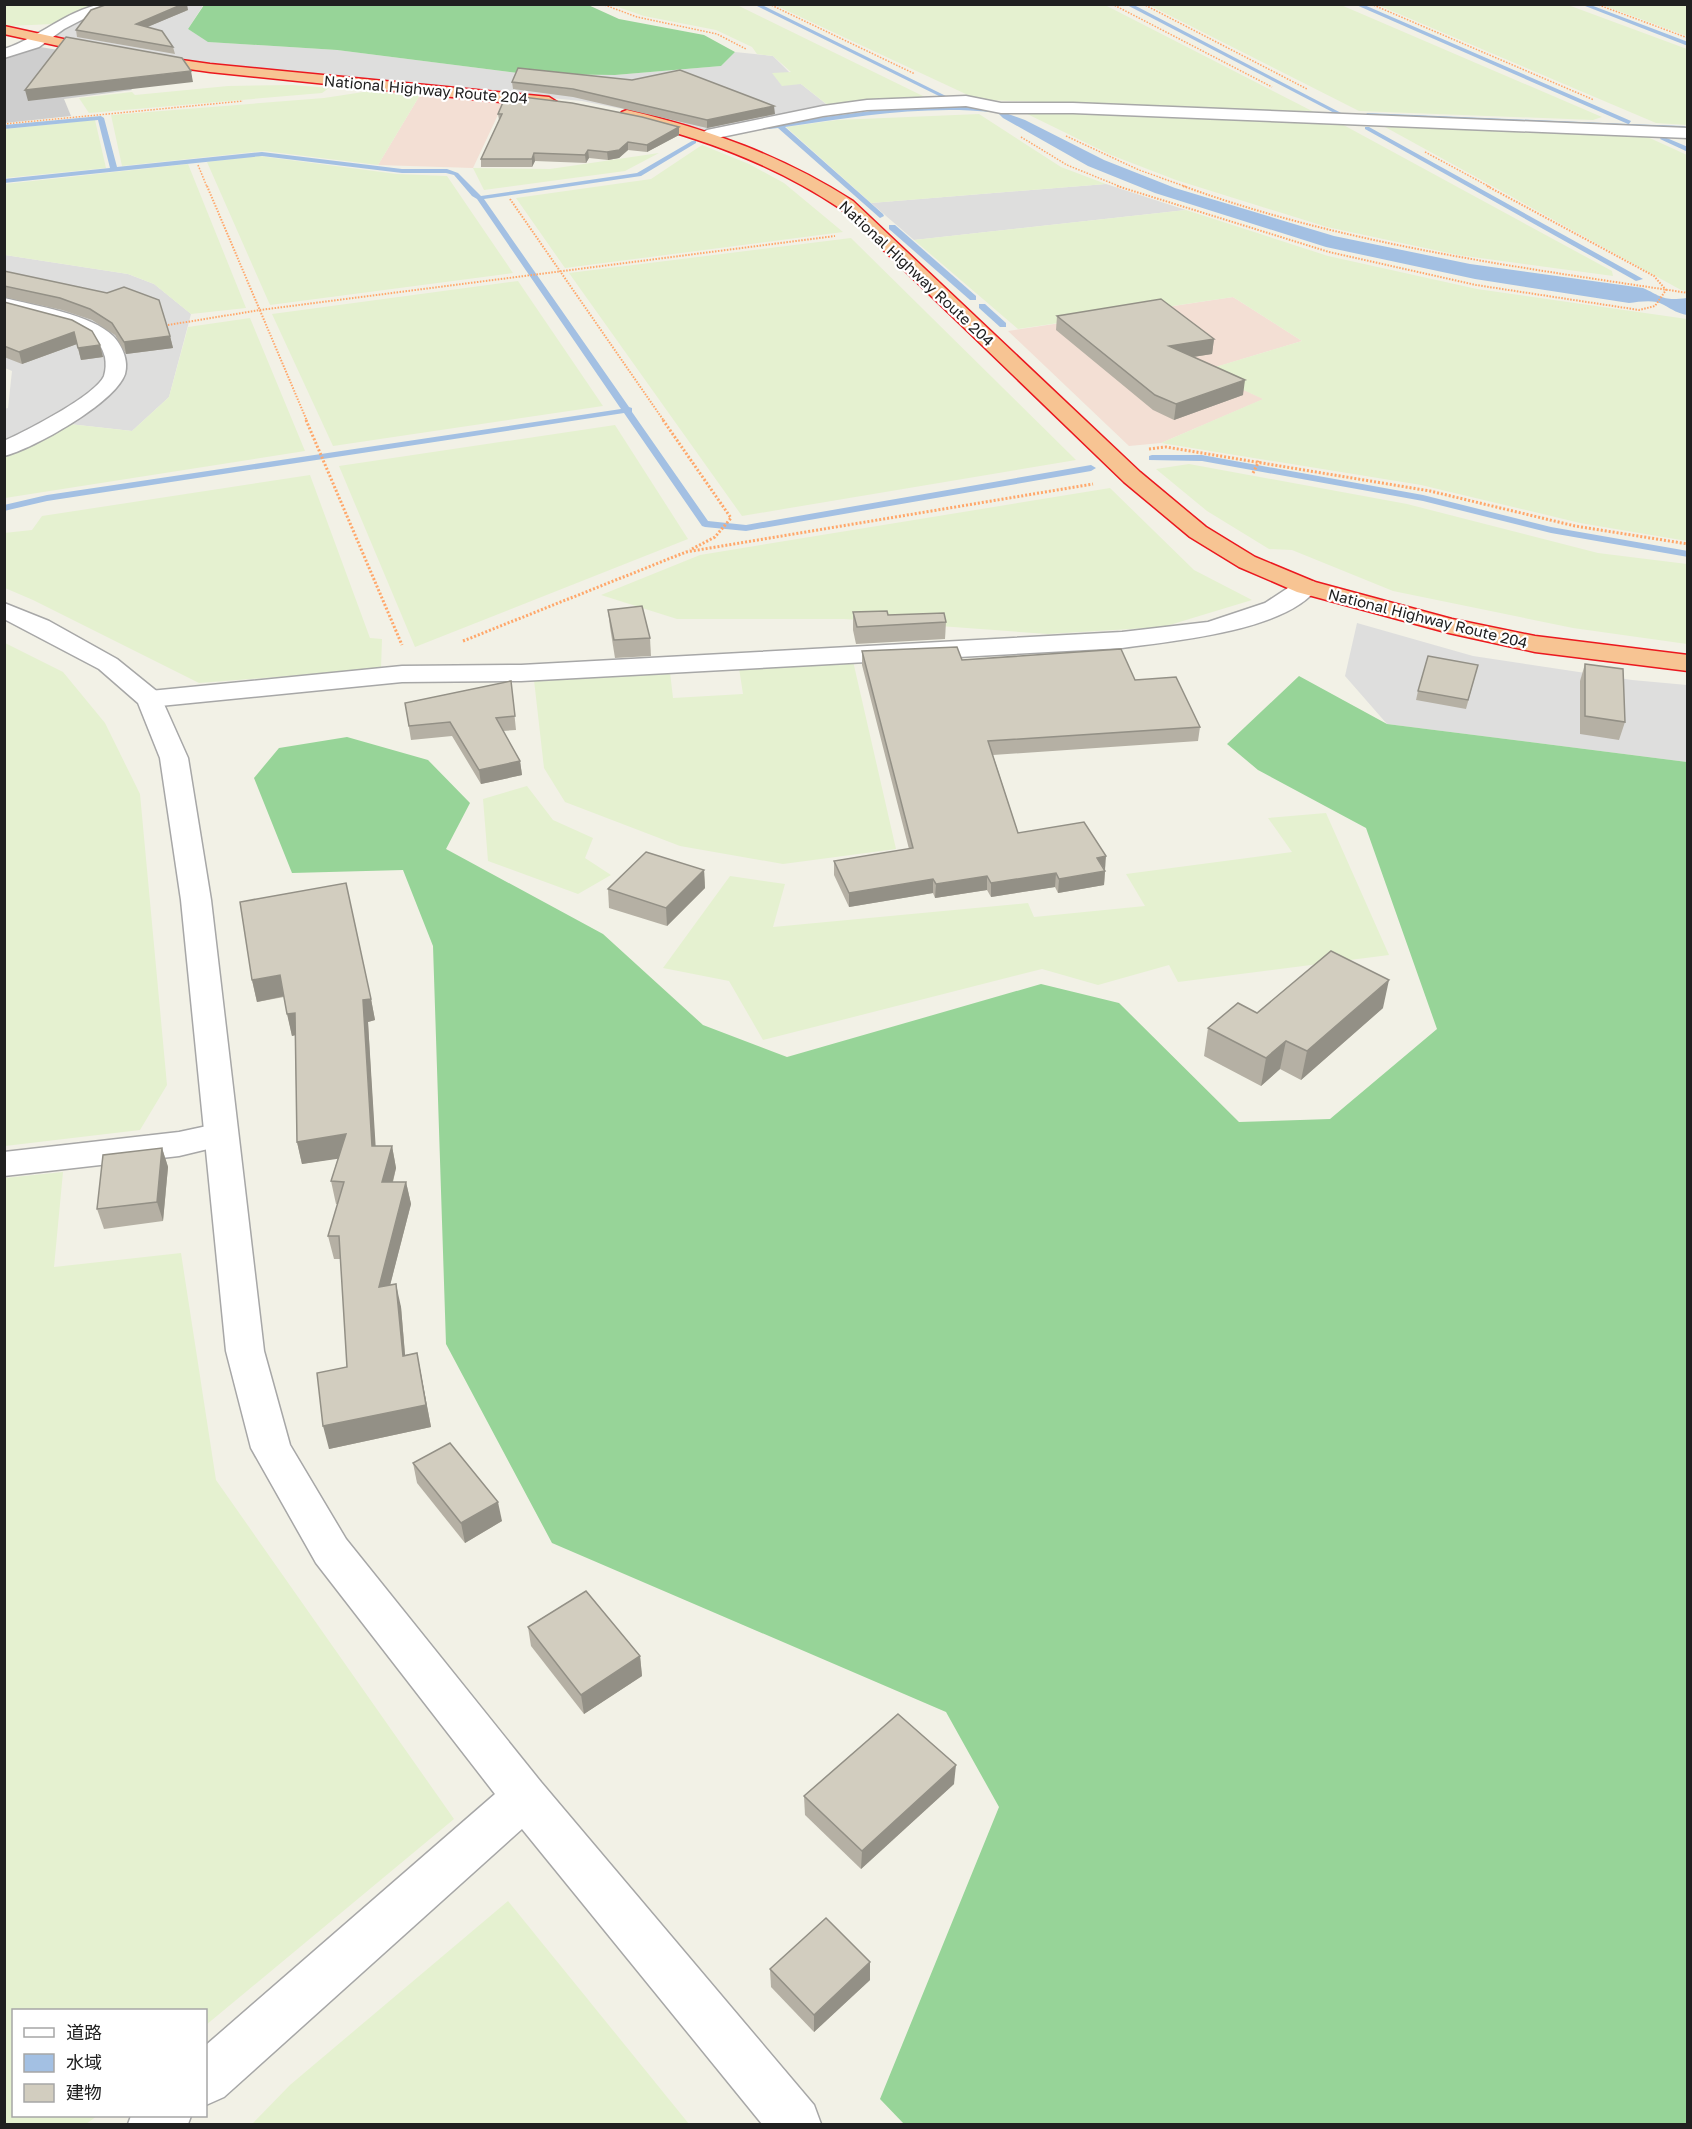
<svg xmlns="http://www.w3.org/2000/svg" width="1692" height="2129" font-family="'Golos Text','Noto Sans JP',sans-serif">
	<rect width="100%" height="100%" fill="#f2f1e6"/>
	<!-- residential -->
	<g fill="#dededd">
		<path d="M 204,4 L 188,29 L 209,42 L 337,50 L 526,74 L 615,75 L 721,66 L 735,52 L 773,56 L 801,84 L 835,111 L 719,134 L 647,114 L 582,101 L 246,69 L 129,53 L 56,36 L 99,5 Z"/>
		<path d="M 1106,184 L 1186,210 L 914,240 L 871,203 Z"/>
		<path d="M 5,255 L 128,274 L 154,284 L 191,314 L 169,397 L 132,431 L 69,424 L 5,455 L 4,409 L 8,408 L 12,371 L 5,368 Z"/>
		<path d="M 1357,623 L 1473,656 L 1632,680 L 1687,685 L 1687,762 L 1387,724 L 1345,676 Z"/>
	</g>
	<!-- commercial -->
	<g fill="#f3dfd4">
		<path d="M 420,95 L 504,102 L 473,168 L 378,165 Z"/>
		<path d="M 1233,297 L 1302,341 L 1203,371 L 1264,399 L 1161,443 L 1129,446 L 1008,331 Z"/>
	</g>
	<!-- religious -->
	<path fill="#cecece" d="M 34,46 L 187,71 L 123,80 L 132,90 L 64,99 L 71,116 L 5,123 L 4,56 Z"/>
	<!-- farmland -->
	<g fill="#e5f1d0">
		<path d="M 5,5 L 99,5 L 53,24 L 9,26 L 5,25 Z"/>
		<path d="M 612,5 L 737,5 L 927,98 L 829,106 L 801,84 L 782,86 L 772,73 L 791,72 L 773,56 L 757,54 L 752,47 L 716,30 L 644,16 Z"/>
		<path d="M 775,5 L 1105,5 L 1316,113 L 988,100 L 970,96 Z"/>
		<path d="M 1149,5 L 1341,5 L 1602,117 L 1593,120 L 1359,111 Z"/>
		<path d="M 1378,5 L 1568,5 L 1687,49 L 1687,125 L 1656,123 Z"/>
		<path d="M 1602,5 L 1687,5 L 1687,36 Z"/>
		<path d="M 293,85 L 329,88 L 322,93 L 89,113 L 79,98 L 132,92 L 135,95 L 228,86 Z"/>
		<path d="M 370,91 L 420,95 L 378,165 L 264,151 L 122,166 L 111,115 L 324,98 Z"/>
		<path d="M 1019,110 L 1338,122 L 1612,271 L 1613,276 L 1458,255 L 1327,227 L 1176,180 L 1111,155 Z"/>
		<path d="M 979,114 L 1061,167 L 1106,184 L 871,203 L 786,127 L 837,120 Z"/>
		<path d="M 95,120 L 106,168 L 5,178 L 5,129 Z"/>
		<path d="M 1376,122 L 1641,134 L 1687,155 L 1687,291 L 1681,290 Z"/>
		<path d="M 702,145 L 749,164 L 784,183 L 843,232 L 565,268 L 516,198 L 651,179 Z"/>
		<path d="M 659,153 L 625,171 L 484,190 L 473,168 L 550,169 Z"/>
		<path d="M 259,156 L 397,174 L 447,176 L 513,273 L 270,305 L 207,162 Z"/>
		<path d="M 188,164 L 246,308 L 191,314 L 154,284 L 128,274 L 5,255 L 5,184 Z"/>
		<path d="M 1186,210 L 1328,256 L 1477,289 L 1687,319 L 1687,541 L 1580,523 L 1421,485 L 1161,443 L 1263,399 L 1202,371 L 1302,341 L 1233,297 L 1018,329 L 914,240 Z"/>
		<path d="M 851,238 L 1076,460 L 742,516 L 569,273 Z"/>
		<path d="M 518,281 L 603,406 L 333,446 L 272,314 Z"/>
		<path d="M 250,318 L 305,451 L 5,498 L 5,455 L 69,424 L 132,431 L 169,397 L 188,327 Z"/>
		<path d="M 615,425 L 688,539 L 415,647 L 339,466 Z"/>
		<path d="M 1189,464 L 1407,504 L 1598,553 L 1687,564 L 1687,644 L 1573,628 L 1393,591 L 1292,550 L 1269,549 L 1207,511 L 1156,469 Z"/>
		<path d="M 310,475 L 370,638 L 382,639 L 381,669 L 199,683 L 33,600 L 5,588 L 4,533 L 32,530 L 42,516 Z"/>
		<path d="M 1110,488 L 1194,570 L 1252,600 L 1163,627 L 1048,634 L 844,619 L 677,619 L 601,595 L 700,555 Z"/>
		<path d="M 5,643 L 63,672 L 105,723 L 140,794 L 167,1085 L 140,1130 L 5,1146 Z"/>
		<path d="M 853,661 L 896,849 L 783,864 L 680,846 L 565,802 L 544,768 L 534,680 L 670,672 L 673,698 L 743,694 L 739,668 Z"/>
		<path d="M 527,786 L 553,820 L 593,838 L 585,858 L 611,875 L 578,894 L 488,861 L 483,799 Z"/>
		<path d="M 1326,813 L 1389,955 L 1178,982 L 1169,965 L 1098,985 L 1042,969 L 763,1040 L 729,981 L 663,968 L 730,876 L 785,884 L 773,927 L 1028,903 L 1034,917 L 1145,906 L 1126,874 L 1292,852 L 1268,818 Z"/>
		<path d="M 63,1172 L 54,1267 L 181,1253 L 216,1480 L 454,1819 L 206,2025 L 206,2010 L 14,2010 L 14,2116 L 97,2116 L 86,2124 L 5,2124 L 5,1178 Z"/>
		<path d="M 508,1901 L 689,2124 L 252,2124 L 290,2085 Z"/>
	</g>
	<!-- forest -->
	<g fill="#97d498">
		<path d="M 586,4 L 619,19 L 704,35 L 735,52 L 721,66 L 615,75 L 526,74 L 337,50 L 208,42 L 188,29 L 204,5 Z"/>
		<path d="M 1299,676 L 1387,724 L 1687,762 L 1687,2124 L 904,2124 L 880,2099 L 999,1807 L 946,1712 L 552,1543 L 446,1344 L 433,946 L 403,870 L 292,873 L 254,778 L 279,748 L 347,737 L 428,760 L 470,803 L 446,849 L 603,934 L 703,1025 L 787,1057 L 1041,984 L 1119,1003 L 1239,1122 L 1330,1119 L 1437,1029 L 1366,828 L 1258,770 L 1227,744 Z"/>
	</g>
	<!-- water -->
	<path fill="#a3c0e3" d="M 1000,111 L 1025,120 L 1104,160 L 1175,188 L 1334,236 L 1470,264 L 1643,288 C 1663,297 1662,301 1687,298 L 1687,315 C 1677,313 1673,310 1664,305 C 1654,299 1640,302 1629,303 L 1475,279 L 1326,247 L 1155,193 L 1088,166 L 1003,118 L 998,113 Z"/>
	<g fill="none" stroke-linecap="round" stroke-linejoin="round">
		<!-- stream -->
		<g fill="#a3c0e3" fill-rule="evenodd">
			<path d="M 753,4 L 760,4 L 952,99 L 947,100 Z"/>
			<path d="M 1125,4 L 1132,4 L 1345,115 L 1340,116 Z"/>
			<path d="M 1354,4 L 1362,4 L 1631,121 L 1629,124 L 1684,126 L 1687,128 L 1684,130 L 1365,116 L 1367,113 L 1628,124 Z"/>
			<path d="M 1580,4 L 1588,4 L 1688,42 L 1688,46 Z"/>
			<path d="M 960,105 L 995,110 L 992,112 C 923,105 853,117 785,127 L 883,214 L 884,216 L 880,218 L 778,128 L 769,129 L 766,127 L 779,123 L 878,110 Z"/>
			<path d="M 101,116 L 104,118 L 117,167 L 262,152 L 402,169 L 447,169 L 458,173 L 481,196 L 637,173 L 692,141 L 696,141 L 696,143 L 641,176 L 484,199 L 629,407 L 632,408 L 632,412 L 708,521 L 746,525 L 1091,465 L 1096,468 L 1091,471 L 746,531 L 705,527 L 702,526 L 624,413 L 47,501 L 4,511 L 4,505 L 47,495 L 621,409 L 477,199 L 472,196 L 454,175 L 446,173 L 402,173 L 262,156 L 4,183 L 4,179 L 110,168 L 98,120 L 4,129 L 4,125 Z"/>
			<path d="M 1365,127 L 1369,127 L 1643,279 L 1636,281 L 1365,129 Z"/>
			<path d="M 1662,136 L 1688,147 L 1688,152 L 1660,139 Z"/>
			<path d="M 889,225 L 895,225 L 976,296 L 976,300 L 970,300 L 889,229 Z"/>
			<path d="M 979,304 L 985,304 L 1006,323 L 1006,327 L 1000,327 L 979,308 Z"/>
			<path d="M 1152,455 L 1202,455 L 1423,495 L 1551,527 L 1688,551 L 1688,557 L 1551,533 L 1423,501 L 1202,461 L 1149,460 L 1149,456 Z"/>
		</g>
		<defs>
			<g id="minor">
				<path d="M 102,4 L 132,4 L 93,14 L 64,29 L 39,47 L 4,58 L 4,49 C 39,38 65,11 102,4 Z"/>
				<path d="M 966,96 L 1001,103 L 1073,103 L 1688,128 L 1688,138 L 1073,113 L 1001,113 L 966,106 L 867,110 L 823,116 L 707,140 L 699,135 L 707,130 L 823,106 L 867,100 Z"/>
				<path d="M 4,298 C 33,305 93,315 113,336 C 122,345 129,361 125,374 C 115,403 33,449 4,456 L 4,441 C 26,431 95,396 104,376 C 106,370 106,363 105,357 C 103,351 101,345 96,341 C 71,323 34,319 4,310 Z"/>
				<path d="M 1306,580 L 1315,582 L 1318,587 C 1288,631 1172,641 1122,648 L 521,681 L 402,682 L 150,707 L 141,705 L 137,699 L 141,693 L 150,691 L 402,666 L 521,665 L 1122,632 L 1208,622 L 1265,603 L 1297,582 Z"/>
				<path d="M 221,1123 L 233,1127 L 238,1135 L 233,1143 L 179,1156 L 4,1176 L 4,1152 L 179,1132 Z"/>
			</g>
			<g id="tertiary">
				<path d="M 4,603 L 49,621 L 117,659 L 159,693 L 188,758 L 211,900 L 264,1351 L 290,1445 L 346,1539 L 541,1782 L 814,2105 L 821,2124 L 762,2124 L 522,1829 L 224,2097 L 206,2105 L 206,2045 L 495,1794 L 316,1563 L 251,1448 L 226,1351 L 181,900 L 160,758 L 138,703 L 99,669 L 4,619 Z"/>
				<path d="M 131,2116 L 191,2116 L 188,2124 L 128,2124 Z"/>
			</g>
			<g id="trunk">
				<path d="M 4,26 L 118,51 L 210,64 L 549,97 L 557,102 L 549,107 L 210,72 L 118,59 L 4,34 Z"/>
				<path d="M 627,110 C 708,129 783,156 853,201 L 1140,472 L 1206,527 L 1255,557 L 1315,582 L 1452,619 L 1535,636 L 1688,655 L 1688,671 L 1535,652 L 1449,633 L 1297,592 L 1239,567 L 1190,537 L 1124,482 L 841,209 C 772,163 701,138 622,118 L 619,115 L 622,112 Z"/>
			</g>
		</defs>
		<!-- minor casing -->
		<use href="#minor" stroke="#a7a7a7" stroke-width="3"/>
		<!-- tertiary casing -->
		<use href="#tertiary" stroke="#a7a7a7" stroke-width="3"/>
		<!-- trunk casing -->
		<use href="#trunk" stroke="#eb181f" stroke-width="3"/>
		<!-- path-far2 -->
		<g stroke="#ffa76a" stroke-width="1.5" stroke-dasharray="1.5 1.5" stroke-linecap="butt">
			<path d="M 602,4 L 637,17 L 717,34 L 746,49"/>
			<path d="M 769,4 L 915,74"/>
			<path d="M 1112,4 L 1272,87"/>
			<path d="M 1143,4 L 1307,89"/>
			<path d="M 1371,4 L 1594,100"/>
			<path d="M 1596,4 L 1688,38"/>
			<path d="M 4,124 L 243,101"/>
			<path d="M 1066,136 L 1139,170 L 1187,187"/>
			<path d="M 1021,137 L 1067,165 L 1121,187"/>
			<path d="M 1425,152 L 1490,187"/>
			<path d="M 198,165 L 207,187"/>
		</g>
		<!-- path-far1 -->
		<g stroke="#ffa76a" stroke-width="2" stroke-dasharray="1.5 1.5" stroke-linecap="butt">
			<path d="M 207,186 L 307,421"/>
			<path d="M 1117,186 L 1329,252 L 1476,285 L 1639,310 L 1655,306 L 1666,290 L 1654,276 L 1487,186"/>
			<path d="M 1183,186 C 1345,245 1518,267 1688,293"/>
			<path d="M 510,199 L 664,421"/>
			<path d="M 162,326 L 260,310 L 835,236"/>
		</g>
		<!-- path -->
		<g stroke="#ffa76a" stroke-width="3" stroke-dasharray="2 2" stroke-linecap="butt">
			<path d="M 306,420 L 402,645"/>
			<path d="M 663,420 L 731,518 L 715,537 L 690,550"/>
			<path d="M 1149,449 L 1166,447 L 1430,491 L 1575,526 L 1688,544"/>
			<path d="M 1253,473 L 1259,461"/>
			<path d="M 463,641 L 686,552 L 1093,484"/>
		</g>
		<!-- minor -->
		<use href="#minor" fill="#fff" fill-rule="evenodd"/>
		<!-- tertiary -->
		<use href="#tertiary" fill="#fff" fill-rule="evenodd"/>
		<!-- trunk -->
		<use href="#trunk" fill="#f7c493" fill-rule="evenodd"/>
	</g>
	<!-- wall -->
	<g fill="#b5b0a4">
		<path d="M 188,10 L 147,27 L 173,47 L 175,54 L 77,37 L 76,30 Z"/>
		<path d="M 512,82 L 775,114 L 707,128 L 573,97 L 513,89 Z"/>
		<path d="M 498,114 L 679,135 L 647,152 L 628,150 L 619,158 L 608,160 L 589,158 L 586,163 L 535,161 L 532,167 L 481,167 L 481,159 L 499,120 Z"/>
		<path d="M 4,271 L 170,336 L 173,348 L 126,354 L 115,335 L 92,320 L 62,310 L 4,297 Z"/>
		<path d="M 4,302 L 100,345 L 103,357 L 81,360 L 77,344 L 22,364 L 4,357 Z"/>
		<path d="M 1057,316 L 1214,339 L 1212,354 L 1193,357 L 1243,395 L 1174,420 L 1153,410 L 1056,330 Z"/>
		<path d="M 608,610 L 650,638 L 651,656 L 615,658 L 610,627 Z"/>
		<path d="M 853,612 L 888,615 L 946,622 L 945,639 L 856,644 L 853,630 Z"/>
		<path d="M 862,651 L 962,660 L 1135,680 L 1200,727 L 1198,741 L 993,755 L 1018,833 L 1105,871 L 1104,885 L 1058,893 L 1055,887 L 991,897 L 987,890 L 935,898 L 933,893 L 849,907 L 834,875 L 834,861 L 909,849 L 862,665 Z"/>
		<path d="M 1585,664 L 1625,722 L 1619,740 L 1580,734 L 1580,681 Z"/>
		<path d="M 1478,665 L 1466,709 L 1416,700 L 1418,691 Z"/>
		<path d="M 511,681 L 516,730 L 503,731 L 520,761 L 522,775 L 481,784 L 452,736 L 411,740 L 405,703 Z"/>
		<path d="M 704,870 L 705,888 L 667,926 L 609,908 L 608,889 Z"/>
		<path d="M 252,980 L 371,999 L 375,1020 L 368,1022 L 375,1146 L 392,1146 L 396,1168 L 393,1182 L 406,1182 L 411,1204 L 390,1285 L 401,1307 L 405,1355 L 417,1353 L 431,1427 L 329,1449 L 347,1367 L 341,1259 L 334,1259 L 328,1236 L 338,1204 L 336,1204 L 331,1181 L 338,1158 L 302,1164 L 297,1142 L 295,1035 L 292,1036 L 284,997 L 257,1002 Z"/>
		<path d="M 1383,1008 L 1301,1080 L 1280,1069 L 1261,1086 L 1204,1056 L 1208,1028 L 1257,1013 Z"/>
		<path d="M 162,1148 L 168,1167 L 163,1221 L 104,1229 L 97,1209 Z"/>
		<path d="M 413,1463 L 502,1521 L 465,1543 L 417,1483 Z"/>
		<path d="M 528,1627 L 640,1656 L 642,1676 L 584,1714 L 531,1646 Z"/>
		<path d="M 954,1784 L 861,1869 L 805,1815 L 804,1796 Z"/>
		<path d="M 770,1969 L 870,1980 L 814,2032 L 771,1987 Z"/>
	</g>
	<!-- shaded-wall -->
	<g fill="#939086">
		<path d="M 183,4 L 187,4 L 188,10 L 138,31 L 136,24 Z"/>
		<path d="M 191,71 L 193,82 L 28,101 L 25,90 Z"/>
		<path d="M 774,106 L 775,114 L 707,128 L 707,120 Z"/>
		<path d="M 679,127 L 679,135 L 647,152 L 647,145 Z"/>
		<path d="M 628,142 L 628,150 L 619,158 L 608,160 L 607,152 Z"/>
		<path d="M 588,150 L 589,158 L 586,163 L 585,155 Z"/>
		<path d="M 534,153 L 535,161 L 532,167 L 532,159 Z"/>
		<path d="M 74,332 L 77,344 L 22,364 L 19,352 Z"/>
		<path d="M 170,336 L 173,348 L 126,354 L 124,342 Z"/>
		<path d="M 1214,339 L 1212,354 L 1167,361 L 1169,346 Z"/>
		<path d="M 100,345 L 103,357 L 81,360 L 78,348 Z"/>
		<path d="M 1245,380 L 1243,395 L 1174,420 L 1176,404 Z"/>
		<path d="M 520,761 L 522,775 L 481,784 L 479,770 Z"/>
		<path d="M 1106,856 L 1105,870 L 1097,858 Z"/>
		<path d="M 704,870 L 705,888 L 667,926 L 666,908 Z"/>
		<path d="M 1105,871 L 1104,885 L 1058,893 L 1059,879 Z"/>
		<path d="M 1056,873 L 1055,887 L 991,897 L 991,883 Z"/>
		<path d="M 987,876 L 987,890 L 935,898 L 936,884 Z"/>
		<path d="M 933,879 L 933,893 L 849,907 L 849,893 Z"/>
		<path d="M 280,975 L 285,996 L 257,1002 L 252,980 Z"/>
		<path d="M 1389,980 L 1383,1008 L 1301,1080 L 1307,1051 Z"/>
		<path d="M 371,999 L 375,1020 L 368,1022 L 377,1168 L 372,1146 L 363,1000 Z"/>
		<path d="M 295,1013 L 300,1034 L 292,1036 L 287,1014 Z"/>
		<path d="M 1286,1041 L 1280,1069 L 1261,1086 L 1266,1058 Z"/>
		<path d="M 346,1134 L 350,1157 L 302,1164 L 297,1142 Z"/>
		<path d="M 392,1146 L 396,1168 L 387,1204 L 382,1182 Z"/>
		<path d="M 162,1148 L 168,1167 L 163,1221 L 157,1202 Z"/>
		<path d="M 406,1182 L 411,1204 L 384,1309 L 379,1287 Z"/>
		<path d="M 396,1284 L 401,1307 L 407,1378 L 403,1356 Z"/>
		<path d="M 417,1353 L 431,1427 L 329,1449 L 323,1426 Z"/>
		<path d="M 498,1502 L 502,1521 L 465,1543 L 461,1523 Z"/>
		<path d="M 640,1656 L 642,1676 L 584,1714 L 581,1695 Z"/>
		<path d="M 956,1765 L 954,1784 L 861,1869 L 862,1851 Z"/>
		<path d="M 870,1962 L 870,1980 L 814,2032 L 814,2015 Z"/>
	</g>
	<!-- building -->
	<g fill="#d2cdbf" stroke="#939086" stroke-width="1.5">
		<path d="M 108,4 L 183,4 L 136,24 L 162,31 L 173,47 L 76,30 L 91,10 Z"/>
		<path d="M 66,37 L 182,58 L 191,71 L 25,90 Z"/>
		<path d="M 518,68 L 632,80 L 680,70 L 774,106 L 707,120 L 573,89 L 512,82 Z"/>
		<path d="M 506,95 L 572,103 L 642,117 L 679,127 L 647,145 L 628,142 L 619,150 L 607,152 L 588,150 L 585,155 L 534,153 L 532,159 L 481,159 L 502,114 L 498,114 Z"/>
		<path d="M 4,271 L 107,293 L 124,287 L 159,300 L 170,336 L 124,342 L 112,323 L 90,309 L 60,298 L 4,286 Z"/>
		<path d="M 1161,299 L 1214,339 L 1169,346 L 1245,380 L 1176,404 L 1155,395 L 1057,316 Z"/>
		<path d="M 4,302 L 72,320 L 92,331 L 100,345 L 78,348 L 74,332 L 19,352 L 4,346 Z"/>
		<path d="M 642,606 L 650,638 L 614,640 L 608,610 Z"/>
		<path d="M 887,611 L 888,615 L 944,613 L 946,622 L 857,627 L 853,612 Z"/>
		<path d="M 957,647 L 962,660 L 1121,649 L 1135,680 L 1176,677 L 1200,727 L 988,741 L 1018,833 L 1084,822 L 1106,856 L 1097,858 L 1105,871 L 1059,879 L 1056,873 L 991,883 L 987,876 L 936,884 L 933,879 L 849,893 L 834,861 L 913,848 L 862,651 Z"/>
		<path d="M 1428,656 L 1478,665 L 1468,700 L 1418,691 Z"/>
		<path d="M 1585,664 L 1623,669 L 1625,722 L 1585,716 Z"/>
		<path d="M 511,681 L 515,716 L 496,718 L 520,761 L 479,770 L 450,722 L 409,726 L 405,703 Z"/>
		<path d="M 646,852 L 704,870 L 666,908 L 608,889 Z"/>
		<path d="M 346,883 L 371,999 L 363,1000 L 372,1146 L 392,1146 L 382,1182 L 406,1182 L 379,1287 L 396,1284 L 403,1356 L 417,1353 L 426,1405 L 323,1426 L 317,1373 L 347,1367 L 339,1236 L 328,1236 L 344,1182 L 331,1181 L 346,1134 L 297,1142 L 295,1013 L 287,1014 L 280,975 L 252,980 L 240,902 Z"/>
		<path d="M 1331,951 L 1389,980 L 1307,1051 L 1286,1041 L 1266,1058 L 1208,1028 L 1238,1003 L 1257,1013 Z"/>
		<path d="M 162,1148 L 157,1202 L 97,1209 L 103,1155 Z"/>
		<path d="M 450,1443 L 498,1502 L 461,1523 L 413,1463 Z"/>
		<path d="M 586,1591 L 640,1656 L 581,1695 L 528,1627 Z"/>
		<path d="M 898,1714 L 956,1765 L 862,1851 L 804,1796 Z"/>
		<path d="M 826,1918 L 870,1962 L 814,2015 L 770,1969 Z"/>
	</g>
	<g text-anchor="middle" dominant-baseline="central" stroke-width="4.5" stroke-linejoin="round" paint-order="stroke">
		<!-- far-street labels -->
		<g font-size="15" fill="#202020" stroke="#fff">
			<text transform="translate(426 89) rotate(5)">National Highway Route 204</text>
			<text transform="translate(917 273) rotate(43)">National Highway Route 204</text>
			<text transform="translate(1428 618) rotate(14)">National Highway Route 204</text>
		</g>
	</g>
	<!-- border -->
	<rect width="1692" height="2129" fill="none" stroke="#202020" stroke-width="12"/>
	<!-- legend -->
	<rect x="12" y="2009" width="195" height="108" fill="#ffffff" stroke="#a6a6a6" stroke-width="1.5"/>
	<rect x="24" y="2028" width="30" height="9" fill="#ffffff" stroke="#a6a6a6" stroke-width="1.5"/>
	<text x="66" y="2039" font-size="18" fill="#202020">道路</text>
	<rect x="24" y="2054" width="30" height="18" fill="#a3c0e3" stroke="#a6a6a6" stroke-width="1.5"/>
	<text x="66" y="2069" font-size="18" fill="#202020">水域</text>
	<rect x="24" y="2084" width="30" height="18" fill="#d2cdbf" stroke="#a6a6a6" stroke-width="1.5"/>
	<text x="66" y="2099" font-size="18" fill="#202020">建物</text>
</svg>
